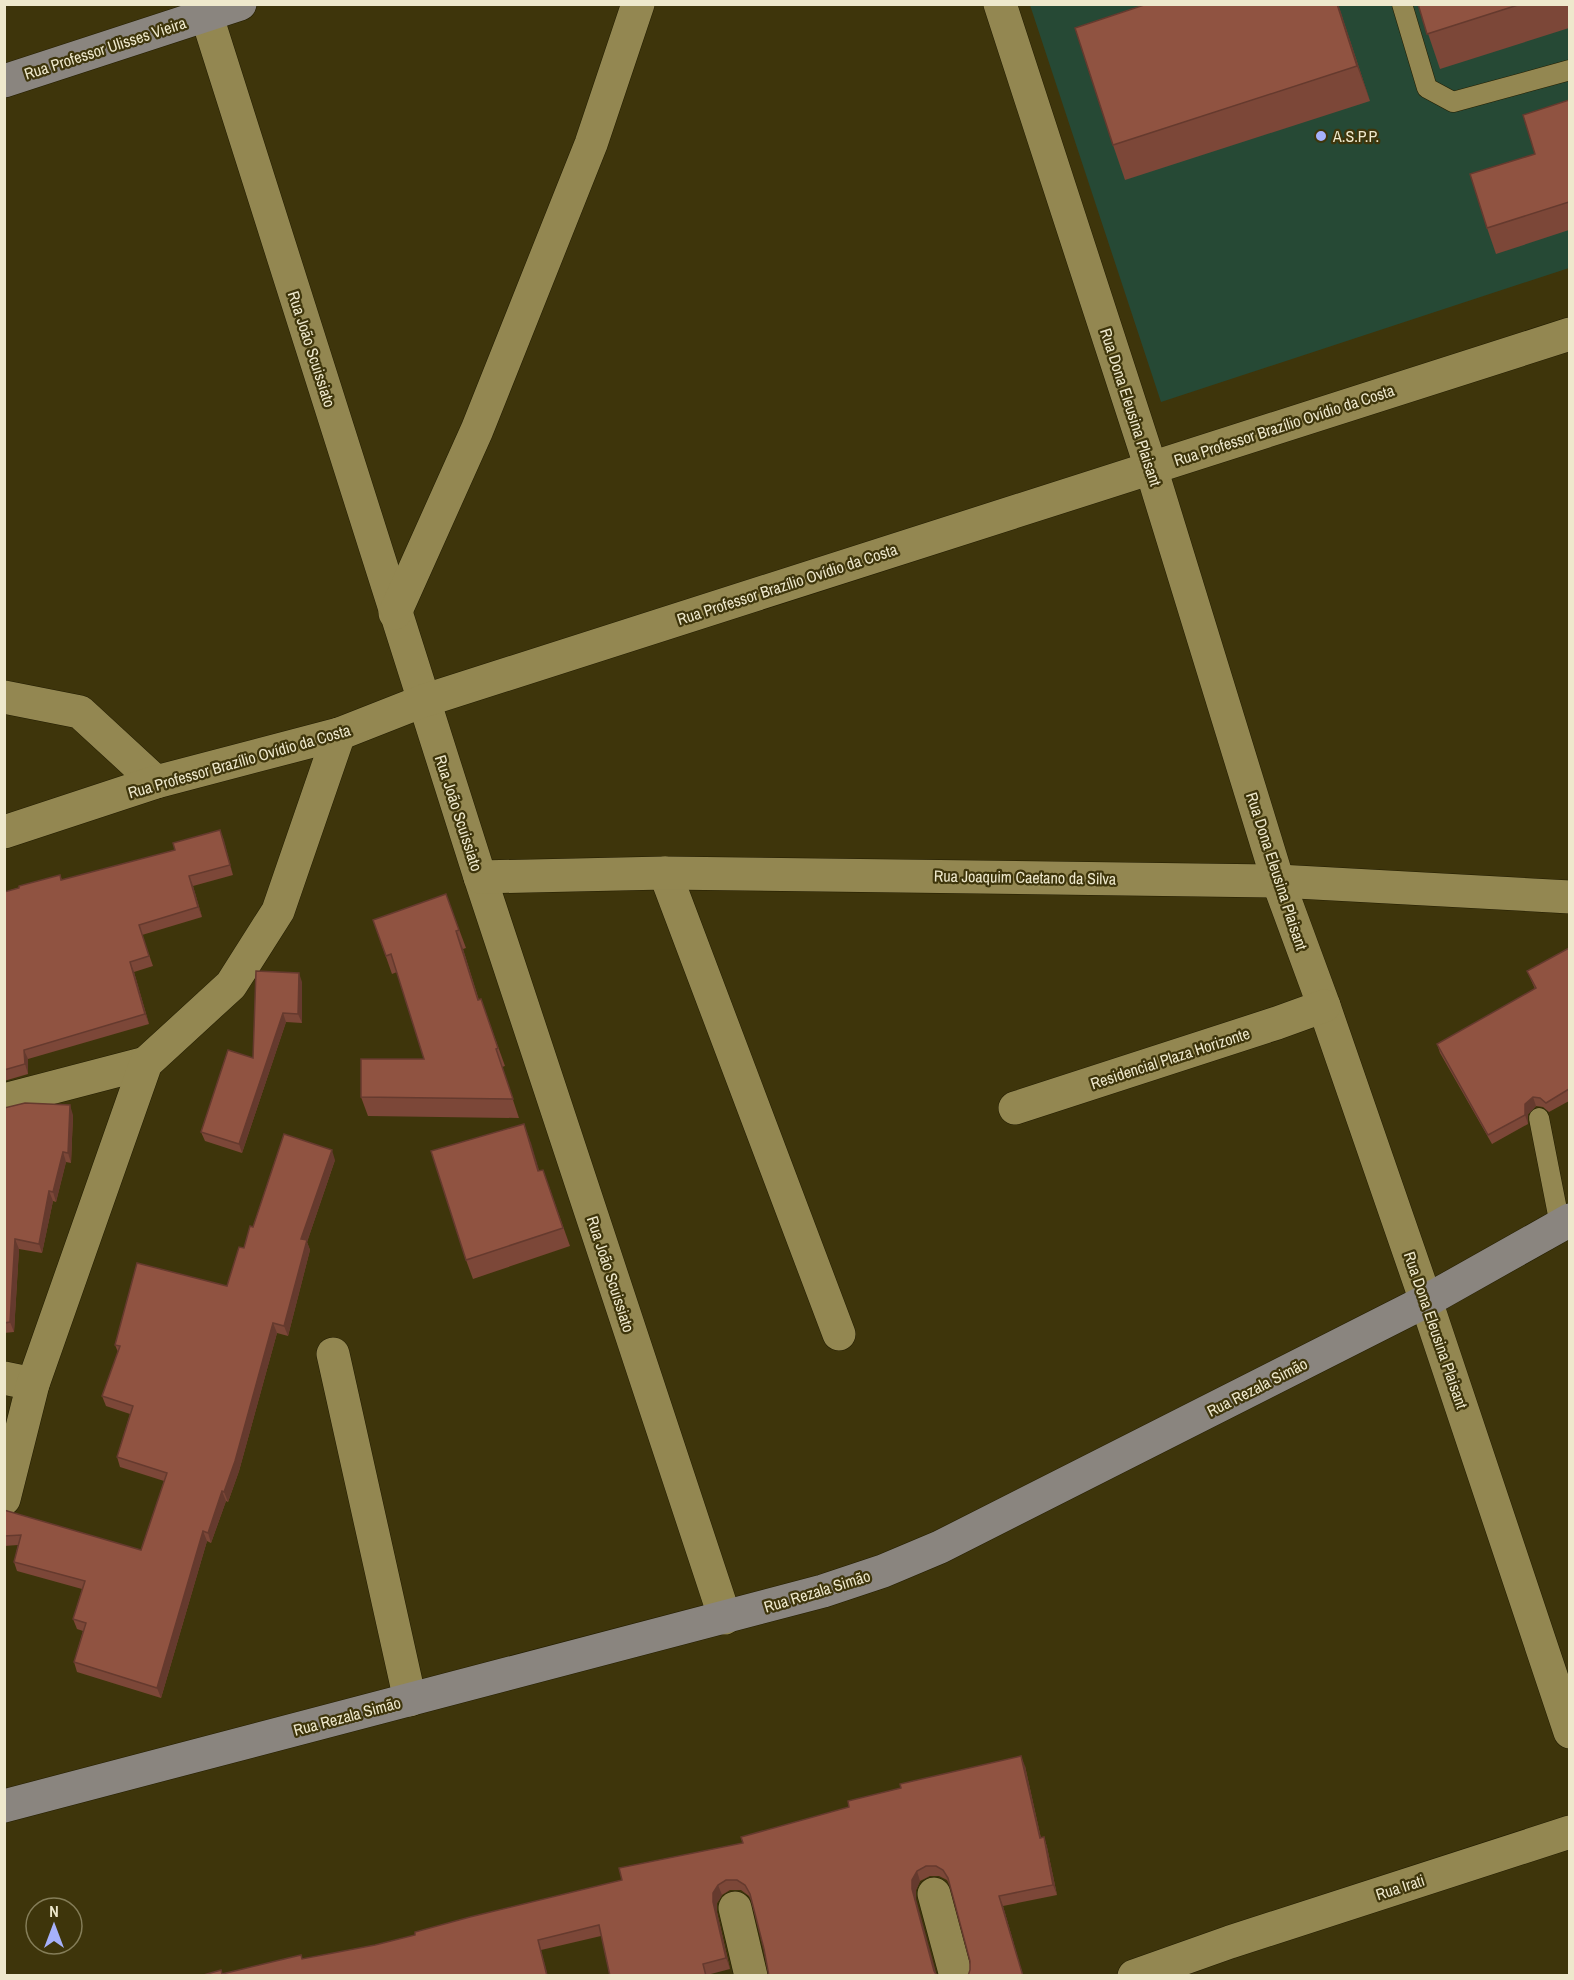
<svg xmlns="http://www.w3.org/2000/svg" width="1574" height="1980" font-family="'Archivo Narrow',sans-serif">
	<rect width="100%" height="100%" fill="#3e350b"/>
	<!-- green -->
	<path fill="#264935" d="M 1030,5 L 1569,5 L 1569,268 L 1161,402 Z"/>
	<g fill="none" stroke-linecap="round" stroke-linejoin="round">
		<defs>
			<g id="lane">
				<path d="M 1402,4 L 1427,88 L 1453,102 L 1570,70"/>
				<path d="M 1539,1118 L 1560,1225"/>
			</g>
			<g id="street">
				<path d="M 203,4 L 480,877 L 725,1618"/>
				<path d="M 1000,4 L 1151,468 L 1278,881 L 1324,1006 L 1426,1301 L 1570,1732"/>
				<path d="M 395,613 L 477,430 L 591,144 L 638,4"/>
				<path d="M 4,697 L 80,712 L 156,782"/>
				<path d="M 4,832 L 156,782 L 339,734 L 423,701 L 1570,334"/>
				<path d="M 665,873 L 839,1334"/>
				<path d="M 480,877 L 665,873 L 1278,881 L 1570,897"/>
				<path d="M 4,1100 L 146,1063"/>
				<path d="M 1015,1108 L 1277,1023 L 1324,1006"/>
				<path d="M 333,1354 L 410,1700"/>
				<path d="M 4,1378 L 33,1384"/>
				<path d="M 4,1499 L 33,1384 L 146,1063 L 231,985 L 278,911 L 339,734"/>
				<path d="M 934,1894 L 956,1976"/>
				<path d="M 735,1908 L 751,1976"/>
				<path d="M 1134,1976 L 1230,1942 L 1570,1832"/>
			</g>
			<g id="secondary">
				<path d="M 4,81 L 240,4"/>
				<path d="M 4,1806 L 823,1591 L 883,1571 L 940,1547 L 1426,1301 L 1570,1220"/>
			</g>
		</defs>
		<!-- lane casing -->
		<use href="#lane" stroke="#231d02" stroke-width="21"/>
		<!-- street casing -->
		<use href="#street" stroke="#231d02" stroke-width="34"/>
		<!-- secondary casing -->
		<use href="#secondary" stroke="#231d02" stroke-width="34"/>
		<!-- lane -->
		<use href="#lane" stroke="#938751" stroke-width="20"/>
		<!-- street -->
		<use href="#street" stroke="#938751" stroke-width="33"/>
		<!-- secondary -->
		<use href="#secondary" stroke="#8a857f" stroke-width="33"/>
	</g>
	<!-- wall -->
	<g fill="#7c4738">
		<path d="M 1147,4 L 1338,4 L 1370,101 L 1125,180 L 1113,145 Z"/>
		<path d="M 1418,4 L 1569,4 L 1569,28 L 1440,69 Z"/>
		<path d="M 1569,100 L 1569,230 L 1496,254 L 1487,228 Z"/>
		<path d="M 220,830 L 233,875 L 193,886 L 202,917 L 142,935 L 153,966 L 134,972 L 149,1024 L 28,1059 L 28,1074 L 4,1081 L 4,892 L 60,875 L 62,880 L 175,850 Z"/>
		<path d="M 446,894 L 466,948 L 463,949 L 479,1000 L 481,999 L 505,1066 L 502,1067 L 519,1118 L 368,1116 L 361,1097 L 424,1059 L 397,972 L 392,974 L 373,920 Z"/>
		<path d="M 1569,948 L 1569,1101 L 1549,1112 L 1543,1107 L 1536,1106 L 1528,1114 L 1528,1124 L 1492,1144 L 1440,1053 L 1437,1044 L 1535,989 L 1527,971 Z"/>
		<path d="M 302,982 L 302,1023 L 286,1022 L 242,1153 L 205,1141 L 201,1132 L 253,1058 Z"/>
		<path d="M 4,1108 L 73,1115 L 71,1163 L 66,1162 L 56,1202 L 53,1201 L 42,1253 L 19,1249 L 14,1332 L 4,1333 Z"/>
		<path d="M 524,1124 L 539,1171 L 543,1170 L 570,1246 L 473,1279 L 466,1260 Z"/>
		<path d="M 335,1160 L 307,1242 L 310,1250 L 288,1336 L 277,1333 L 239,1471 L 228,1502 L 226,1501 L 211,1543 L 207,1541 L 161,1698 L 77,1672 L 74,1662 L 83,1631 L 77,1629 L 73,1619 L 82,1589 L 17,1571 L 14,1562 L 18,1545 L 4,1546 L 4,1510 L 141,1550 L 164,1481 L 120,1467 L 117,1457 L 130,1414 L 106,1406 L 102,1396 L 118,1352 L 115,1345 L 227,1286 L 253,1227 Z"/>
		<path d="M 1025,1766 L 1041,1838 L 1044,1837 L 1047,1847 L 1057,1895 L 1003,1906 L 1023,1976 L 968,1976 L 970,1970 L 970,1961 L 950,1886 L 947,1880 L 939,1876 L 930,1876 L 920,1881 L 916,1890 L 916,1899 L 764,1949 L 751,1900 L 749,1896 L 741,1890 L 730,1890 L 722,1895 L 717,1903 L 717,1912 L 730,1969 L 707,1975 L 601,1936 L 541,1950 L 222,1974 L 301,1955 L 302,1959 L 375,1945 L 415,1935 L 622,1880 L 743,1843 Z"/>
	</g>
	<!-- shaded-wall -->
	<g fill="#653a2e">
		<path d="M 1337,4 L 1338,4 L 1370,101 L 1357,66 Z"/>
		<path d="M 220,830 L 224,840 L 233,875 L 230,865 Z"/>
		<path d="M 189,876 L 193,886 L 202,917 L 198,907 Z"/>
		<path d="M 456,931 L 463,949 L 484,1019 L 478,1000 Z"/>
		<path d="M 130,962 L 134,972 L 149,1024 L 145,1014 Z"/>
		<path d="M 299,973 L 302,982 L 302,1023 L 298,1014 Z"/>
		<path d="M 283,1013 L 286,1022 L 242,1153 L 239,1144 Z"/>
		<path d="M 24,1050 L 28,1059 L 28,1074 L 25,1064 Z"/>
		<path d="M 1533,1097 L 1536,1106 L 1528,1114 L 1528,1124 L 1525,1115 L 1525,1104 Z"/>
		<path d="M 70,1105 L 73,1115 L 71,1163 L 68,1153 Z"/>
		<path d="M 524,1124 L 531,1143 L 545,1190 L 538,1171 Z"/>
		<path d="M 332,1150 L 335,1160 L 307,1242 L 310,1250 L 288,1336 L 284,1326 L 301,1239 Z"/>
		<path d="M 63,1152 L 66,1162 L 56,1202 L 53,1192 Z"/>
		<path d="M 49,1191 L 53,1201 L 42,1253 L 39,1244 Z"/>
		<path d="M 15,1239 L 19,1249 L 14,1332 L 10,1322 Z"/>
		<path d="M 273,1323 L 277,1333 L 239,1471 L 228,1502 L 224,1492 Z"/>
		<path d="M 222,1491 L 226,1501 L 211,1543 L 208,1533 Z"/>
		<path d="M 203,1531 L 207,1541 L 161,1698 L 157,1688 Z"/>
		<path d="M 1021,1756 L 1025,1766 L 1043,1848 L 1040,1838 Z"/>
		<path d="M 1044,1837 L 1047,1847 L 1057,1895 L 1053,1885 Z"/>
		<path d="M 917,1871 L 920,1881 L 916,1890 L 916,1899 L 937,1976 L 934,1971 L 912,1889 L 912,1880 Z"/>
		<path d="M 718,1885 L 722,1895 L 717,1903 L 717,1912 L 730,1969 L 726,1958 L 713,1902 L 713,1893 Z"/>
		<path d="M 999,1896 L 1003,1906 L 1023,1976 Z"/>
		<path d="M 538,1940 L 541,1950 L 548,1976 L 547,1976 Z"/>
	</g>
	<!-- building -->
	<g fill="#905341" stroke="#653a2e" stroke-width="1.5">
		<path d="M 1147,4 L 1337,4 L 1357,66 L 1113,145 L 1075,28 Z"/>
		<path d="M 1418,4 L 1521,4 L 1427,34 Z"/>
		<path d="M 1569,100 L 1569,202 L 1487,228 L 1470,174 L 1535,154 L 1523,115 Z"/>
		<path d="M 220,830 L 230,865 L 189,876 L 198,907 L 139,925 L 149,956 L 130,962 L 145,1014 L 24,1050 L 25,1064 L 4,1070 L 4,892 L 19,888 L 19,886 L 60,875 L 61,880 L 175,850 L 173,843 Z"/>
		<path d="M 446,894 L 459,930 L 456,931 L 478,1000 L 481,999 L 498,1048 L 496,1049 L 513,1099 L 361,1097 L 361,1059 L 424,1059 L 391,954 L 386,956 L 373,920 Z"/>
		<path d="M 1569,948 L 1569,1089 L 1546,1103 L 1540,1098 L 1533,1097 L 1525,1104 L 1525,1115 L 1488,1135 L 1437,1044 L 1536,988 L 1527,971 Z"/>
		<path d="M 256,971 L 299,973 L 298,1014 L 283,1013 L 239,1144 L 201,1132 L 228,1050 L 253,1058 Z"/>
		<path d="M 25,1103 L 70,1105 L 68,1153 L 63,1152 L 53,1192 L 49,1191 L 39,1244 L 15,1239 L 10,1322 L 4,1323 L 4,1108 Z"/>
		<path d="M 524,1124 L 538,1171 L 543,1170 L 563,1228 L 466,1260 L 431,1151 Z"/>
		<path d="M 284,1134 L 332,1150 L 301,1239 L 307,1240 L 284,1326 L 273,1323 L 235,1461 L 224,1492 L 222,1491 L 208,1533 L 203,1531 L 157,1688 L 74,1662 L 86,1623 L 73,1619 L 85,1581 L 14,1562 L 21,1535 L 4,1536 L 4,1510 L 141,1550 L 167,1473 L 117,1457 L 133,1406 L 102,1396 L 120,1346 L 115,1345 L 137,1263 L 227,1286 L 239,1247 L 244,1248 L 250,1226 L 253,1227 Z"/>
		<path d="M 1021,1756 L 1040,1838 L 1044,1837 L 1053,1885 L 999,1896 L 1023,1976 L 968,1976 L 970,1970 L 970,1961 L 948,1878 L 943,1870 L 936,1866 L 926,1866 L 917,1871 L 912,1880 L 912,1889 L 934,1971 L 937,1976 L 769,1976 L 764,1949 L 750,1894 L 745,1885 L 737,1880 L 726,1880 L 718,1885 L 713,1893 L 713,1902 L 726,1958 L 703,1964 L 706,1976 L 610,1976 L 599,1925 L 538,1940 L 547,1976 L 200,1976 L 221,1970 L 222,1974 L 301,1955 L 302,1959 L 375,1945 L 415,1935 L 415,1932 L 470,1917 L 622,1880 L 619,1868 L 743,1843 L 741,1837 L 849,1807 L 848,1801 L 901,1788 L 900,1784 Z"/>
	</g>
	<!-- markers -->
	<circle fill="#a6b1fc" stroke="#3e350b" stroke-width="2" cx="1321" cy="136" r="6"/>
	<g text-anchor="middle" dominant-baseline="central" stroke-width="4.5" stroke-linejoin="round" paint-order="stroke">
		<!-- street labels -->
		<g font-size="16" fill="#eee8cc" stroke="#3e350b">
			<text transform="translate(105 48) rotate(-18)">Rua Professor Ulisses Vieira</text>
			<text transform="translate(312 349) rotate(72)">Rua João Scuissiato</text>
			<text transform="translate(1131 407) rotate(72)">Rua Dona Eleusina Plaisant</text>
			<text transform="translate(1284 425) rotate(-18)">Rua Professor Brazílio Ovídio da Costa</text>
			<text transform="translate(787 584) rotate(-18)">Rua Professor Brazílio Ovídio da Costa</text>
			<text transform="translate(239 761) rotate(-16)">Rua Professor Brazílio Ovídio da Costa</text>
			<text transform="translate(459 813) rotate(72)">Rua João Scuissiato</text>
			<text transform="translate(1277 871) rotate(72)">Rua Dona Eleusina Plaisant</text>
			<text transform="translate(1025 877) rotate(1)">Rua Joaquim Caetano da Silva</text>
			<text transform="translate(1170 1058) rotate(-18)">Residencial Plaza Horizonte</text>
			<text transform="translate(611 1274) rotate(72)">Rua João Scuissiato</text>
			<text transform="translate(1436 1330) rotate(71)">Rua Dona Eleusina Plaisant</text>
			<text transform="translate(1257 1387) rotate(-27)">Rua Rezala Simão</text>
			<text transform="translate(817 1591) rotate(-17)">Rua Rezala Simão</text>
			<text transform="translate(347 1716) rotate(-15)">Rua Rezala Simão</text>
			<text transform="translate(1400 1887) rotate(-18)">Rua Irati</text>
		</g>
		<!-- poi labels -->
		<g font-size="16" fill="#eee8cc" stroke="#3e350b" text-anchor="start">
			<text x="1333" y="136">A.S.P.P.</text>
		</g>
	</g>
	<!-- border -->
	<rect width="1574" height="1980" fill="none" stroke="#eee8cc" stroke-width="12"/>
	<!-- north arrow -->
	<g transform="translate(54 1926)"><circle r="28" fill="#3e350b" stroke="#847d58" stroke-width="1.5"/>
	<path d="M0-4.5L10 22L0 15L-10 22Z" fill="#a6b1fc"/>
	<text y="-9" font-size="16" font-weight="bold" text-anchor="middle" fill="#eee8cc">N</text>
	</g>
</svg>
